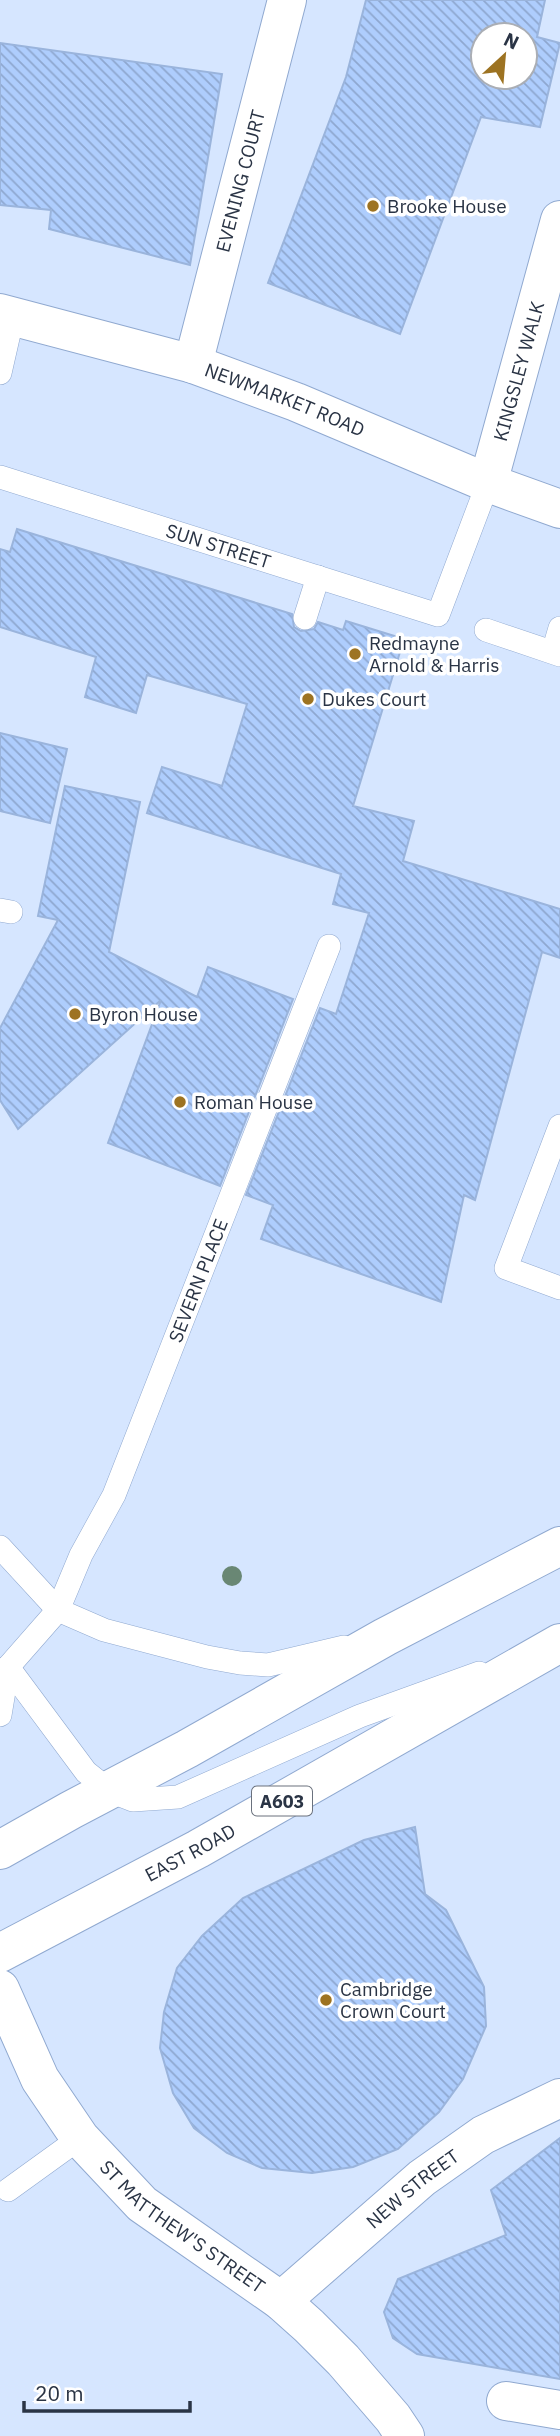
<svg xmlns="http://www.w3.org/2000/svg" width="560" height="2436" font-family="'IBM Plex Sans',sans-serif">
	<defs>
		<pattern id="building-back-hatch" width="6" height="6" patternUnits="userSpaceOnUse" patternTransform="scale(1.75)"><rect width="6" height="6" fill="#aecdfd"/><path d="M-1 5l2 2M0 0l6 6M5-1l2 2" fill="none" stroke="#8ea7cf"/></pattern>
	</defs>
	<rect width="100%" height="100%" fill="#d6e6ff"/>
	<!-- building -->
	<g fill="url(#building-back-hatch)" stroke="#9ab4dc" stroke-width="2" fill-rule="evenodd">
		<path d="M 366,0 L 545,0 L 537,37 L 560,43 L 540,127 L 481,117 L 400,334 L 268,283 L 346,77 ZM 483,35 L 525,35 L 525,77 L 483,77 Z"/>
		<path d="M 0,43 L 222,74 L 190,265 L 49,229 L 51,210 L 0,205 Z"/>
		<path d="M 17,529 L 292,614 L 294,627 L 301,631 L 314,629 L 318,622 L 343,630 L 346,621 L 404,639 L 353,806 L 414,821 L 403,861 L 560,909 L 560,958 L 542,952 L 475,1200 L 464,1195 L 441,1302 L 261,1239 L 273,1205 L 246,1195 L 320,1008 L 336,1014 L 369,913 L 333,904 L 341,874 L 147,813 L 162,767 L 222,786 L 247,704 L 147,675 L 136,713 L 85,697 L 96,657 L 0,627 L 0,549 L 10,552 Z"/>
		<path d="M 0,733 L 67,749 L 50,823 L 0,811 Z"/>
		<path d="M 65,786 L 140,802 L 109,952 L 197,997 L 208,967 L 293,999 L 220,1186 L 108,1143 L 161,1000 L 18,1129 L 0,1100 L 0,1028 L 58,920 L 38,916 Z"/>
		<path d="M 415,1827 L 425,1894 L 446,1910 L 484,1987 L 486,2026 L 463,2079 L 439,2112 L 398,2149 L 353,2167 L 312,2173 L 262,2168 L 227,2153 L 194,2128 L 173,2093 L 160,2048 L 164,2012 L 177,1968 L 202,1936 L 243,1898 L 364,1840 Z"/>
		<path d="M 560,2138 L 560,2379 L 417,2354 L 393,2338 L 384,2312 L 398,2279 L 506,2235 L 491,2190 Z"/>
	</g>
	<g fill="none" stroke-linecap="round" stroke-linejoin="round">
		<defs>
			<g id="service">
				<path d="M 0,373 L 13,316"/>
				<path id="s1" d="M 0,477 L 438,615 L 488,483"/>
				<path d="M 305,618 L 318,577"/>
				<path d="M 486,630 L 560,655"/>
				<path d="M 553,652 L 560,628"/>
				<path d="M 0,910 L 11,912"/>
				<path d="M 560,1126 L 506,1268 L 560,1288"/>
				<path d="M 0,1547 L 58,1610 L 104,1630 L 207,1657 L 240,1663 L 268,1665 L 344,1647"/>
				<path d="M 8,1667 L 86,1772 L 110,1791 L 133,1800 L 178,1797 L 360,1716 L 479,1673"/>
				<path id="s2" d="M 0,1715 L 8,1667 L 58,1610 L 81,1555 L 114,1495 L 329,946"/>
				<path d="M 8,2190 L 80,2138"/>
			</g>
			<g id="minor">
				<path id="s3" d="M 193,364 L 287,0"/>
				<path id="s4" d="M 488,483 L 560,220"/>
				<path id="s5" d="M 0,1989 L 40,2079 L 80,2138 L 142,2204 L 281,2301 L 309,2326 L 343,2360 L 393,2418 L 405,2436"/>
				<path id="s6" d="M 281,2301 L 422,2178 L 483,2135 L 560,2098"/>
				<path d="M 506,2401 L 560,2410"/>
			</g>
			<g id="tertiary">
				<path id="s7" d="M 0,313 L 193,364 L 296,402 L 488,483 L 560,509"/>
			</g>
			<g id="primary">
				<path d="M 0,1850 L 71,1810 L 187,1749 L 385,1637 L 560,1546"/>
				<path id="s8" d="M 0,1953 L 198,1849 L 560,1643"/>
			</g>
		</defs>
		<!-- service casing -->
		<use href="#service" stroke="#90a9d0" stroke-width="24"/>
		<!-- minor casing -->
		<use href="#minor" stroke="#90a9d0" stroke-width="40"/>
		<!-- tertiary casing -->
		<use href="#tertiary" stroke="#90a9d0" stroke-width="40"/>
		<!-- primary casing -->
		<use href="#primary" stroke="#90a9d0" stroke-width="40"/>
		<!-- service -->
		<use href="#service" stroke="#fff" stroke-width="23"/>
		<!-- minor -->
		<use href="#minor" stroke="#fff" stroke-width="38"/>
		<!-- tertiary -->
		<use href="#tertiary" stroke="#fff" stroke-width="38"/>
		<!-- primary -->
		<use href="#primary" stroke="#fff" stroke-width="38"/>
	</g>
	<!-- trees -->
	<circle fill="#698774" cx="232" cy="1576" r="10"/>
	<!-- markers -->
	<g fill="#9d7322" stroke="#fff" stroke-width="2.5">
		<circle cx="373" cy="206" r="7"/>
		<circle cx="355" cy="654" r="7"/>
		<circle cx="308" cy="699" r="7"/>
		<circle cx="75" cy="1014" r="7"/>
		<circle cx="180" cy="1102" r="7"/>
		<circle cx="326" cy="2000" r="7"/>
	</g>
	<g text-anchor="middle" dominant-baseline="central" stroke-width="7" stroke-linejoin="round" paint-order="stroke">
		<!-- shield labels -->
		<rect fill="#fff" stroke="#6a717d" stroke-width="2" x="252" y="1786.5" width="60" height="29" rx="5"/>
		<g font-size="18" font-weight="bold" fill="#2a3445">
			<text x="282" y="1801">A603</text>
		</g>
		<!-- street labels -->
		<g font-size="19" fill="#2a3445" stroke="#fff">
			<text stroke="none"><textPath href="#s3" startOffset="189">EVENING COURT</textPath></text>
			<text stroke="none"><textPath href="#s4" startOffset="116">KINGSLEY WALK</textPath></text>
			<text stroke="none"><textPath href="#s7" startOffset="298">NEWMARKET ROAD</textPath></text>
			<text stroke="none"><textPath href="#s1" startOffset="229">SUN STREET</textPath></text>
			<text stroke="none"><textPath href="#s2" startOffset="483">SEVERN PLACE</textPath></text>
			<text stroke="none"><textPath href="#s8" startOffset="215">EAST ROAD</textPath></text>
			<text stroke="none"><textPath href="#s6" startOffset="173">NEW STREET</textPath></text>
			<text stroke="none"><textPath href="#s5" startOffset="306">ST MATTHEW'S STREET</textPath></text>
		</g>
		<!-- poi labels -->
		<g font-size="19" fill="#2a3445" stroke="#fff" text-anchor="start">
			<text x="387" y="206">Brooke House</text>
			<text x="369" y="643">Redmayne<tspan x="369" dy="22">Arnold &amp; Harris</tspan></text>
			<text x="322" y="699">Dukes Court</text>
			<text x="89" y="1014">Byron House</text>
			<text x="194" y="1102">Roman House</text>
			<text x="340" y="1989">Cambridge<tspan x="340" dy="22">Crown Court</tspan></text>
		</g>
	</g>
	<!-- north arrow -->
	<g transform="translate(504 56) rotate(26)"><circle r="33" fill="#ffffff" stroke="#aaaeb5" stroke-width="2"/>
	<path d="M0-5L12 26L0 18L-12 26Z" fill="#9d7322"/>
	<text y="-10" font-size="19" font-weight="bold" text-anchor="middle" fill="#2a3445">N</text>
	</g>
	<!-- scale -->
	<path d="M24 2401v10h166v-10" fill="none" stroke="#2a3445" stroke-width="3.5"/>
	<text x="35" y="2401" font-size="21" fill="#2a3445" stroke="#ffffff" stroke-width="5" paint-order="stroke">20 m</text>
</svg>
